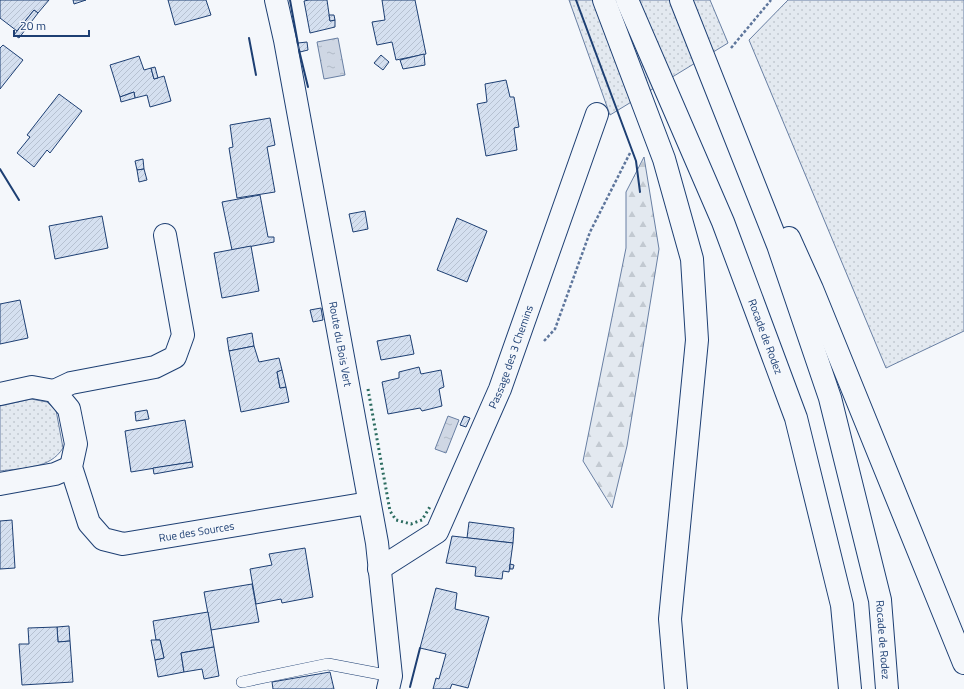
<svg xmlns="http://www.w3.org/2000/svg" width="964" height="689" font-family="'Titillium Web',sans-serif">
	<defs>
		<pattern id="grass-dots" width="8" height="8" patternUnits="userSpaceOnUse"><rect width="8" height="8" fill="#e3e9f0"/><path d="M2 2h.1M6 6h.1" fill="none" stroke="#c2c9d1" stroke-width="1.8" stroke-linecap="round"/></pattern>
		<pattern id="forest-firs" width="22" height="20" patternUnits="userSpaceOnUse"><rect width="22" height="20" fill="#e3e9f0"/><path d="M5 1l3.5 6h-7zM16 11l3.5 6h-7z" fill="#c2c9d1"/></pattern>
		<pattern id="water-ripples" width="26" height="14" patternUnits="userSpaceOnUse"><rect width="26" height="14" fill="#cfd7e4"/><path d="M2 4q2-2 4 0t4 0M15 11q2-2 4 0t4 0" fill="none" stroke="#b1bac7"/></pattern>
		<pattern id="building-hatch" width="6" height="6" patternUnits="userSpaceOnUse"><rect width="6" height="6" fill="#d5e0f0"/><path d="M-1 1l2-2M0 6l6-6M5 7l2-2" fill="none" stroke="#b6c1d1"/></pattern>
	</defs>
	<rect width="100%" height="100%" fill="#f4f7fb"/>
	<!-- grass -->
	<g fill="url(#grass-dots)" stroke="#687fa3">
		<path d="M 569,0 L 710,0 L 728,43 L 610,115 Z"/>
		<path d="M 788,0 L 964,0 L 964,331 L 886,368 L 749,40 Z"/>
		<path d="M 31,399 L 47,402 L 56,410 L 63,448 C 50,469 23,468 0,471 L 0,406 Z"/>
	</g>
	<!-- forest -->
	<path fill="url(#forest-firs)" stroke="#687fa3" d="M 644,157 L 659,249 L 627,446 L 612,508 L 583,461 L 626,248 L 626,192 Z"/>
	<!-- water -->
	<g fill="url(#water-ripples)" stroke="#687fa3">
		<path d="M 338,38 L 345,75 L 324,79 L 317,42 Z"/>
		<path d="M 448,416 L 459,420 L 446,453 L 435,449 Z"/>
	</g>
	<!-- building -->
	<g fill="url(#building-hatch)" stroke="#1d3f73">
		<path d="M 0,0 L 49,0 L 38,13 L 34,10 L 17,31 L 0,18 Z"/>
		<path d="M 73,0 L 86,0 L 74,4 Z"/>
		<path d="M 168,0 L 206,0 L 211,15 L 175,25 Z"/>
		<path d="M 309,0 L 327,0 L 330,21 L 335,20 L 335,27 L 310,33 L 304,1 Z"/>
		<path d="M 382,0 L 415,0 L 426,54 L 396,60 L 392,42 L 377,45 L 372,22 L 385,20 Z"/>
		<path d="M 34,10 L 38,13 L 19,38 L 14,35 Z"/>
		<path d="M 329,15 L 334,15 L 335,20 L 330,21 Z"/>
		<path d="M 307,42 L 308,50 L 300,52 L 298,43 Z"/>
		<path d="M 3,45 L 23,60 L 0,89 L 0,48 Z"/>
		<path d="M 424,54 L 425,65 L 403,69 L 400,60 Z"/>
		<path d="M 381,55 L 389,62 L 383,70 L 374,63 Z"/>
		<path d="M 139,56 L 144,70 L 151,68 L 154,79 L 164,76 L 171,101 L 150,107 L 147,95 L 135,98 L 134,92 L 120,97 L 110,65 Z"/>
		<path d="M 155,67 L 158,78 L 154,79 L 151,68 Z"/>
		<path d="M 506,80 L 510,97 L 514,97 L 519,127 L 514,128 L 517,150 L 486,156 L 477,104 L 487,102 L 485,84 Z"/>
		<path d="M 134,92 L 135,98 L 121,102 L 120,97 Z"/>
		<path d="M 59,94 L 82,111 L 50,153 L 47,150 L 34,167 L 17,153 L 30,137 L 27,135 Z"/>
		<path d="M 270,118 L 275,145 L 267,147 L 275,192 L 237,198 L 229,148 L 233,147 L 230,125 Z"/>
		<path d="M 143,159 L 144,169 L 137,170 L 135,161 Z"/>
		<path d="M 144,169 L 147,180 L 139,182 L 137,170 Z"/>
		<path d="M 260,195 L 268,237 L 274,237 L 274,242 L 232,250 L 222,202 Z"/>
		<path d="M 365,211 L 368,229 L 353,232 L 349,214 Z"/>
		<path d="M 102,216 L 108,248 L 55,259 L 49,226 Z"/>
		<path d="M 457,218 L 487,231 L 467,282 L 437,270 Z"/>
		<path d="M 251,246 L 259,291 L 222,298 L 214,253 Z"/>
		<path d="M 20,300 L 28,338 L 0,344 L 0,304 Z"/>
		<path d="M 321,308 L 323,320 L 313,322 L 310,310 Z"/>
		<path d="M 252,333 L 254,346 L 229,351 L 227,338 Z"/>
		<path d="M 410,335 L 414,354 L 381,360 L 377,341 Z"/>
		<path d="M 254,346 L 259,362 L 279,358 L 282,370 L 277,372 L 280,388 L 286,387 L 289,402 L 241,412 L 229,351 Z"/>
		<path d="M 419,367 L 421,374 L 441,370 L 444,387 L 439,389 L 442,406 L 422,411 L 420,408 L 388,414 L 382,382 L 399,378 L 399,372 Z"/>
		<path d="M 282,370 L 286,387 L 280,388 L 277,372 Z"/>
		<path d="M 147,410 L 149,419 L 136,421 L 135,412 Z"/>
		<path d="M 464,416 L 470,418 L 466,427 L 460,425 Z"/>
		<path d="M 185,420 L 192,462 L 131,472 L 125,431 Z"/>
		<path d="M 192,462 L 193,467 L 154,474 L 153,468 Z"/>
		<path d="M 12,520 L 15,568 L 0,569 L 0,521 Z"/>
		<path d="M 469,522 L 514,528 L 513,543 L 467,538 Z"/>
		<path d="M 452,536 L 513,543 L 509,572 L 503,571 L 502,579 L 475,576 L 476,567 L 446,563 Z"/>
		<path d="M 305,548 L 313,597 L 282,603 L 281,599 L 256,604 L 250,569 L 272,565 L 269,554 Z"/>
		<path d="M 510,564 L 514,565 L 513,569 L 510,569 Z"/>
		<path d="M 252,584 L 259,622 L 211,630 L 204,592 Z"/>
		<path d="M 436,588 L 457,593 L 455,609 L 489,617 L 468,688 L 452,684 L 450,689 L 433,689 L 436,678 L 439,679 L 446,654 L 420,648 Z"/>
		<path d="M 208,612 L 214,647 L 181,653 L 184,672 L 158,677 L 155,660 L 164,658 L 160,640 L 156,640 L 153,621 Z"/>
		<path d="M 69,626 L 70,641 L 58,642 L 57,627 Z"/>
		<path d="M 57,627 L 58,642 L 70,641 L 73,682 L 22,685 L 19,644 L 29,644 L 28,628 Z"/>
		<path d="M 151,640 L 160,640 L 164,658 L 155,660 Z"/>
		<path d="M 214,647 L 219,676 L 204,679 L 202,669 L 184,672 L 181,653 Z"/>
		<path d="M 330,672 L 334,689 L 273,689 L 272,682 Z"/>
	</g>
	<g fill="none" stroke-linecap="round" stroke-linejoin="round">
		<defs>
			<path id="lane" d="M 242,682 L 328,664 L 391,676"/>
			<g id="street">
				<path d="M 54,391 L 71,383 L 155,367 L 175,357 L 183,335 L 165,235"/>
				<path id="s1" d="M 0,394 L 32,387 L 54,391 L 69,409 L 76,444 L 71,467 L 89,523 L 103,539 L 123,544 L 369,503"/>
				<path d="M 0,484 L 55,474 L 71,467"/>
				<path id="s2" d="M 379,569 L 437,532 L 500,389 L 597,114"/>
			</g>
			<g id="secondary">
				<path id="s3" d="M 276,0 L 285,40 L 377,543 L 391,676 L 388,689"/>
			</g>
			<g id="highway">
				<path d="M 604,0 L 664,159 L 692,259 L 697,340 L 670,619 L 676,689"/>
				<path id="s4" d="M 627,0 L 723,222 L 796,418 L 842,605 L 850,689"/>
				<path id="s5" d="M 681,0 L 778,245 L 830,398 L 880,600 L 887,689"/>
				<path d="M 789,238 L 812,289 L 964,663"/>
			</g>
		</defs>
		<!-- lane casing -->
		<use href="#lane" stroke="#1d3f73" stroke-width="12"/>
		<!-- street casing -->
		<use href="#street" stroke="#1d3f73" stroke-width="24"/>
		<!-- secondary casing -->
		<use href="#secondary" stroke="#1d3f73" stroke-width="24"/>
		<!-- highway casing -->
		<use href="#highway" stroke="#1d3f73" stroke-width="24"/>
		<!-- path -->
		<g stroke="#5e769c" stroke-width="2.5" stroke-dasharray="3 2" stroke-linecap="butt">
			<path d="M 731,48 L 771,0"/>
			<path d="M 544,341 L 555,329 L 590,232 L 631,151"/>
		</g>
		<!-- lane -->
		<use href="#lane" stroke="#f4f7fb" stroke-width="11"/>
		<!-- street -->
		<use href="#street" stroke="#f4f7fb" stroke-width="22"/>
		<!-- secondary -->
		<use href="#secondary" stroke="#f4f7fb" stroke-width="22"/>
		<!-- highway -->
		<use href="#highway" stroke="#f4f7fb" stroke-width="22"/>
		<!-- hedge -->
		<path stroke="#2c6c60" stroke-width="3" stroke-dasharray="2 3" stroke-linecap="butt" d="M 368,389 L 390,511 L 396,520 L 411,524 L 422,520 L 431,505"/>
		<!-- wall -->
		<g stroke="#1d3f73" stroke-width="2">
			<path d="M 290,0 L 298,44"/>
			<path d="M 576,0 L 636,161 L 640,192"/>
			<path d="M 249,38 L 256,75"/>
			<path d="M 299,50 L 308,87"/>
			<path d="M 0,169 L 19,200"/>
			<path d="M 410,687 L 420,648"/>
		</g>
	</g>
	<g text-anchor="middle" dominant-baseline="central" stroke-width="3" stroke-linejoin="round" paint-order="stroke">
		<!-- street labels -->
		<g font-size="11" fill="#1d3f73" stroke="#f4f7fb">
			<text stroke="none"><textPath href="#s4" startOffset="364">Rocade de Rodez</textPath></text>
			<text stroke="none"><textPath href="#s3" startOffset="350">Route du Bois Vert</textPath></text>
			<text stroke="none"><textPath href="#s2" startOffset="259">Passage des 3 Chemins</textPath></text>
			<text stroke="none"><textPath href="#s1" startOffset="313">Rue des Sources</textPath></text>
			<text stroke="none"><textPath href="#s5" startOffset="673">Rocade de Rodez</textPath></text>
		</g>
	</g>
	<!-- scale -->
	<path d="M14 30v6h75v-6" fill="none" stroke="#1d3f73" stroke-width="2"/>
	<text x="20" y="30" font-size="12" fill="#1d3f73" stroke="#f4f7fb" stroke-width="3" paint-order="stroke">20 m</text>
</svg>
